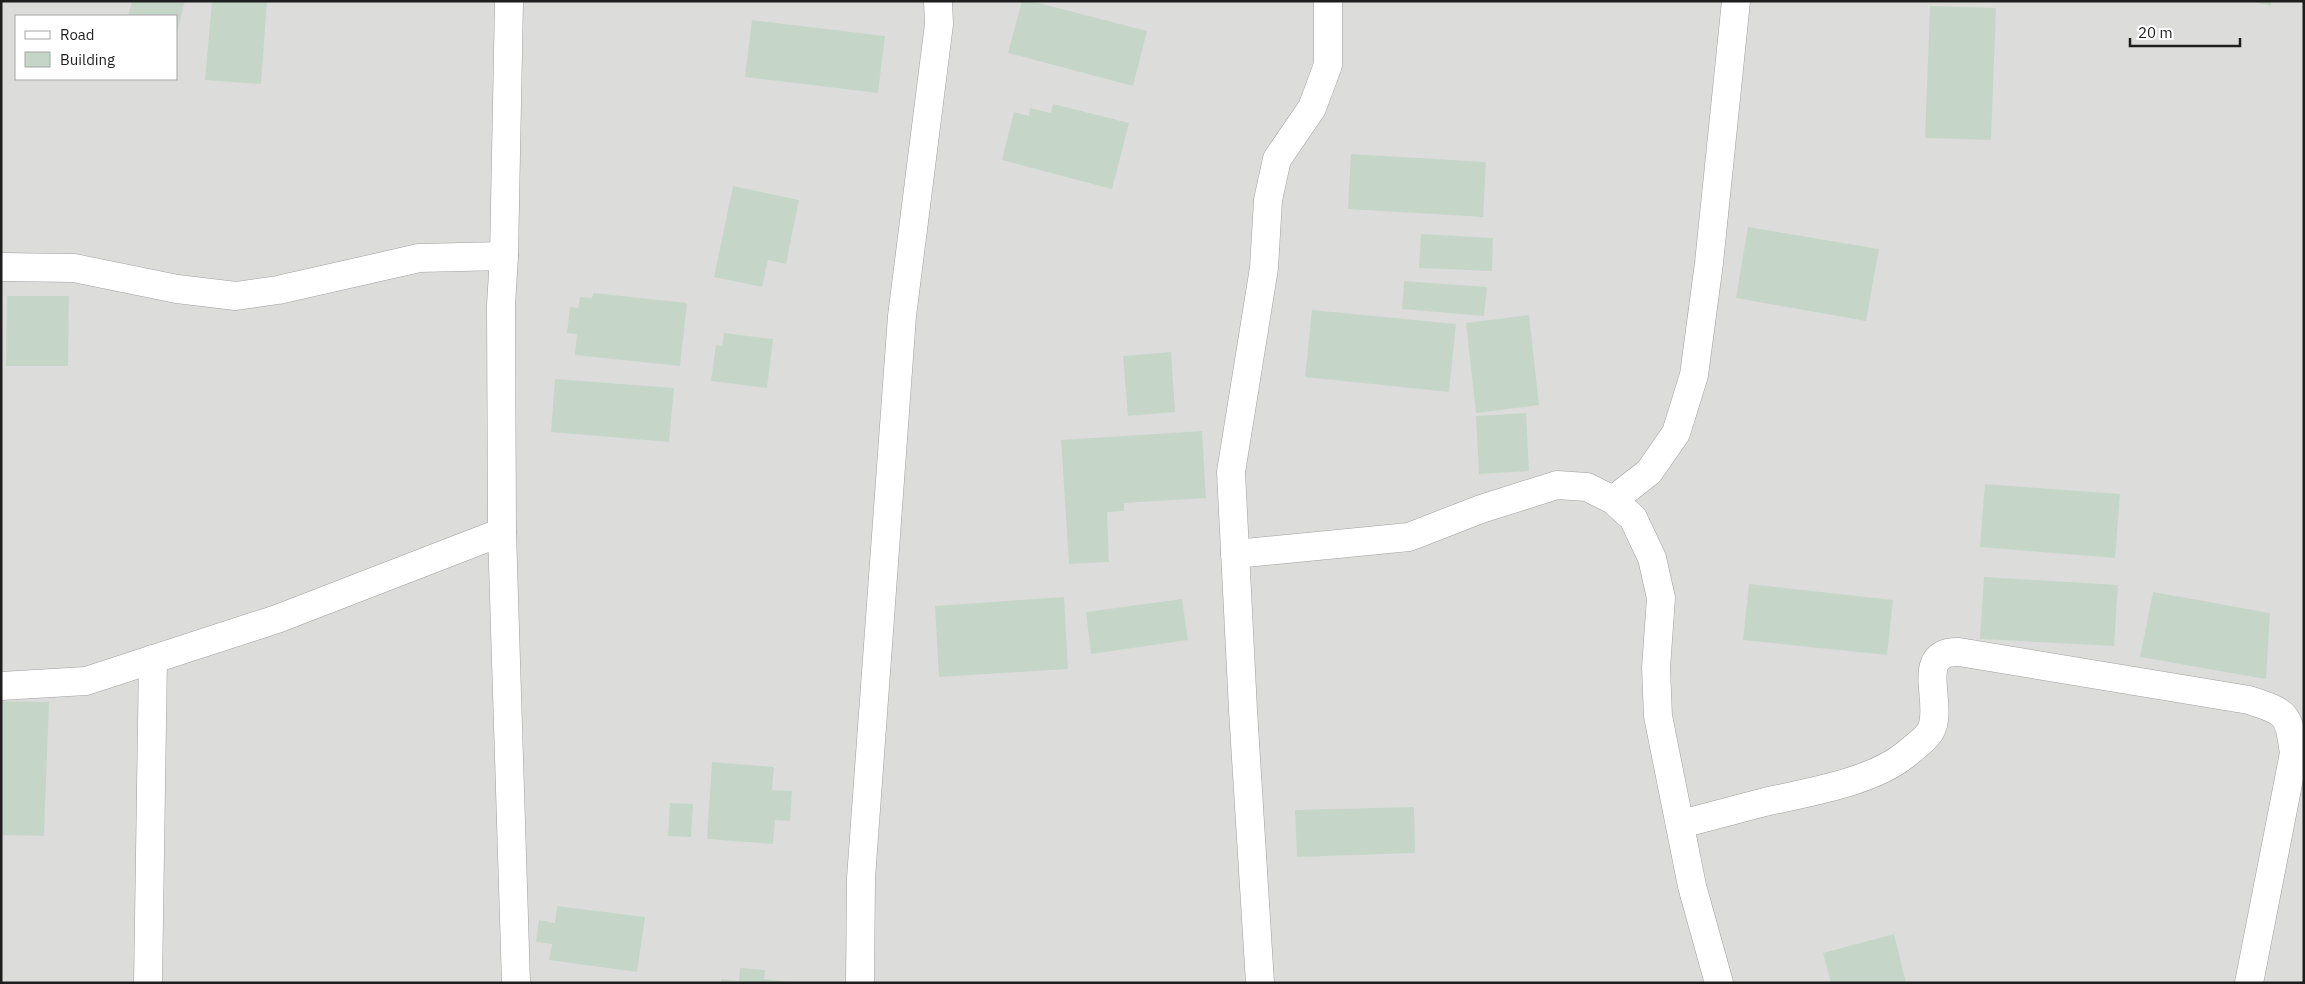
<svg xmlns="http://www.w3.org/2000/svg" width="2305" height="984" font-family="'IBM Plex Sans',sans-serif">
	<rect width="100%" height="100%" fill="#e4efe9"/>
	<!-- residential -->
	<path fill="#dcdddb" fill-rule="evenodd" d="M 1,1 L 2304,1 L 2304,983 L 1,983 ZM 16,16 L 176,16 L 176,79 L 16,79 Z"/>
	<!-- building -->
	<g fill="#c5d6c8">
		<path d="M 132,1 L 185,1 L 177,32 L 176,16 L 128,16 Z"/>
		<path d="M 212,1 L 267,1 L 261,84 L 205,80 Z"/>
		<path d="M 1022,1 L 1031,1 L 1147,31 L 1133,86 L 1008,53 Z"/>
		<path d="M 2251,1 L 2272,1 L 2271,6 Z"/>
		<path d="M 1930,6 L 1996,8 L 1991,140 L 1925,138 Z"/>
		<path d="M 752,20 L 885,36 L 878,93 L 745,77 Z"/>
		<path d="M 1053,104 L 1129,123 L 1112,189 L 1002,160 L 1014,112 L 1029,116 L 1030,108 L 1051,113 Z"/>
		<path d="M 1351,154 L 1486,162 L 1483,217 L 1348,209 Z"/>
		<path d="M 733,186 L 799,200 L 786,264 L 768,260 L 762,287 L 714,277 Z"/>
		<path d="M 1748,227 L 1879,249 L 1866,321 L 1736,298 Z"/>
		<path d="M 1421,234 L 1493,238 L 1492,271 L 1419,268 Z"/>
		<path d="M 1404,281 L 1487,287 L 1484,316 L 1402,309 Z"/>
		<path d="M 593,293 L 687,303 L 680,366 L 575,355 L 577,334 L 567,333 L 570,307 L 578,308 L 580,297 L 592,298 Z"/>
		<path d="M 7,296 L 69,296 L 68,366 L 6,366 Z"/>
		<path d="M 1312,310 L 1456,324 L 1449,392 L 1305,377 Z"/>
		<path d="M 1529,315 L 1539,405 L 1476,413 L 1466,323 Z"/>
		<path d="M 724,333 L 773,339 L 767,388 L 711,381 L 716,345 L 722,346 Z"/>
		<path d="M 1171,352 L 1175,412 L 1128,416 L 1123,356 Z"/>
		<path d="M 555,379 L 674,388 L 669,442 L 551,432 Z"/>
		<path d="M 1526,413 L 1529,471 L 1479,474 L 1476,416 Z"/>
		<path d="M 1202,431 L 1206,498 L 1124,503 L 1124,511 L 1107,512 L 1109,562 L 1069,564 L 1061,440 Z"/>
		<path d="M 1985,484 L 2120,494 L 2115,558 L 1980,547 Z"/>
		<path d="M 1984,577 L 2118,585 L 2114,646 L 1980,639 Z"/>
		<path d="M 1749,584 L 1893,600 L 1887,655 L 1743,640 Z"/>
		<path d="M 2153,592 L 2270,613 L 2266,679 L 2140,657 Z"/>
		<path d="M 1064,597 L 1068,669 L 939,677 L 935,606 Z"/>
		<path d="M 1182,599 L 1188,640 L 1091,654 L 1086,612 Z"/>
		<path d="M 1,701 L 49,702 L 44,836 L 1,835 Z"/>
		<path d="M 712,762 L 774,767 L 772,790 L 792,791 L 790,821 L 775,820 L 773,844 L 707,839 Z"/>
		<path d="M 670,803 L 693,804 L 691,837 L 668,836 Z"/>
		<path d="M 1414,807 L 1415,853 L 1297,857 L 1295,810 Z"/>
		<path d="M 557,906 L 645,917 L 637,972 L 549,960 L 552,944 L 536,942 L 539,920 L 555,923 Z"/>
		<path d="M 1894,934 L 1906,983 L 1831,983 L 1823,953 Z"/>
		<path d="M 740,968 L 765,970 L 764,979 L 797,983 L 721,983 L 721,979 L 739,981 Z"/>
	</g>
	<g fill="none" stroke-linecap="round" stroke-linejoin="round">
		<defs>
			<g id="minor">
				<path d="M 1,267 L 74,268 L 177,289 L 236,296 L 278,290 L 419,258 L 504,256"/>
				<path d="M 1613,500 L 1649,472 L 1676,433 L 1694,375 L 1709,263 L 1736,1"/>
				<path d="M 502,532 L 501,305 L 504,256 L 509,1"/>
				<path d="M 1235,554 L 1409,537 L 1481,509 L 1557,485 L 1587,487 L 1613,500 L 1633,518 L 1652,558 L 1661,598 L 1656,668 L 1658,716 L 1692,886 L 1719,983"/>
				<path d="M 1,686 L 86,681 L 277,619 L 502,532 L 516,983"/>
				<path d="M 1681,824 C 1709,817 1737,809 1765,802 C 1806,793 1872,782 1905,755 C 1913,748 1924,741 1930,732 C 1946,706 1911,651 1959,652 L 2249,700 C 2288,713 2288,713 2294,753 L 2249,983"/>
				<path d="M 148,983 L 153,659"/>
				<path d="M 860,983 L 861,878 L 902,316 L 939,24 L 938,1"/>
				<path d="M 1260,983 L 1243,710 L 1231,472 L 1264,268 L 1268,200 L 1277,159 L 1312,108 L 1328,65 L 1328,1"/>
			</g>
		</defs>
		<!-- minor casing -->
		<use href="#minor" stroke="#9f9f9f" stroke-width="29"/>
		<!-- minor -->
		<use href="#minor" stroke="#fff" stroke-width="28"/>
	</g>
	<!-- border -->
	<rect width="2305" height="984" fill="none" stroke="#1e1e1e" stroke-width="5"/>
	<!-- legend -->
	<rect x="15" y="15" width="162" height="65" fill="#ffffff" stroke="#a5a5a5"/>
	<rect x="25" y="31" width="25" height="8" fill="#ffffff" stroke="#a5a5a5"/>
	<text x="60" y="40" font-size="15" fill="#1e1e1e">Road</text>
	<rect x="25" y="52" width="25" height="15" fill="#c5d6c8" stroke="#a5a5a5"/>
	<text x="60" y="65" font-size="15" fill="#1e1e1e">Building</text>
	<!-- scale -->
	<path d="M2130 38v8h110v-8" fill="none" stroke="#1e1e1e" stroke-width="2.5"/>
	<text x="2138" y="38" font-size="15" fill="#1e1e1e" stroke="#ffffff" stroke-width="4" paint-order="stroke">20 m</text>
</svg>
